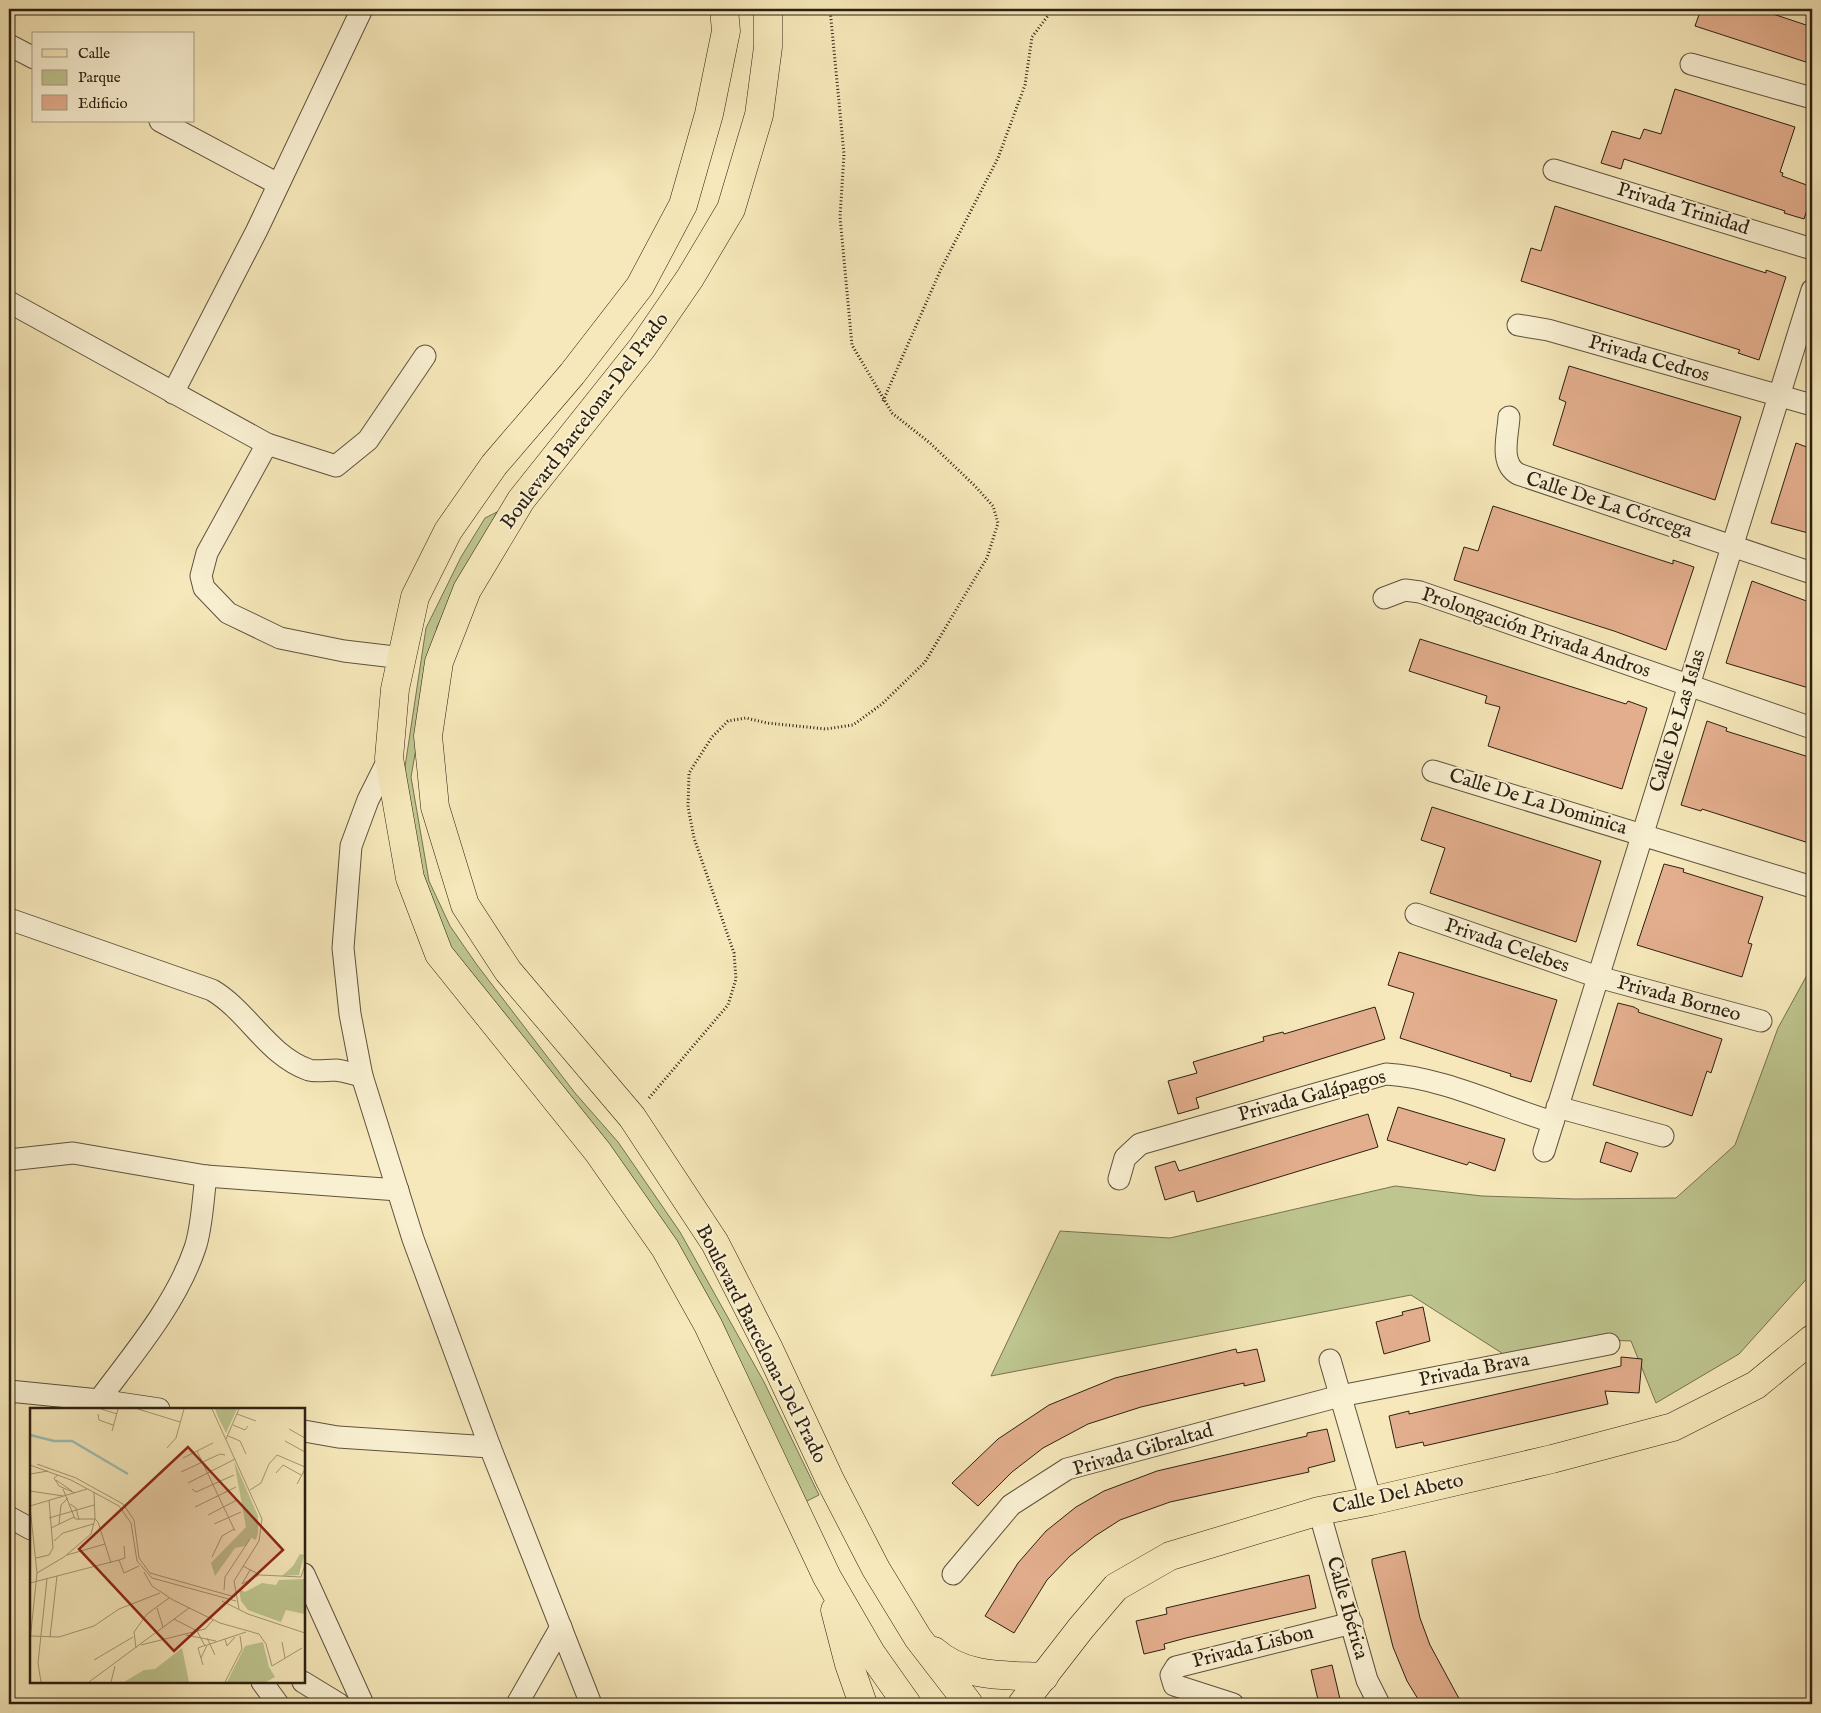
<svg xmlns="http://www.w3.org/2000/svg" width="1821" height="1713" font-family="'IM FELL English',serif">
	<rect width="100%" height="100%" fill="#f6e8ba"/>
	<filter id="stains"><feTurbulence type="fractalNoise" baseFrequency=".004" numOctaves="4"/><feColorMatrix values="0 0 0 0 .2 0 0 0 0 .09 0 0 0 0 .02 0 0 0 .5 -.17"/></filter>
	<radialGradient id="worn" r=".72"><stop offset=".6" stop-color="#630" stop-opacity="0"/><stop offset="1" stop-color="#630" stop-opacity=".3"/></radialGradient>
	<!-- green -->
	<g fill="#bec58f" stroke="#757251">
		<path d="M 497,512 L 437,627 L 411,777 L 429,881 L 450,926 L 477,965 L 575,1093 L 618,1142 L 680,1232 L 764,1382 L 819,1495 L 803,1503 L 728,1348 L 467,975 L 441,932 L 420,881 L 403,780 L 426,628 L 461,557 L 485,518 Z"/>
		<path d="M 1812,966 L 1812,1273 L 1739,1354 L 1656,1403 L 1631,1341 L 1582,1339 L 1508,1357 L 1411,1295 L 991,1376 L 1060,1231 L 1170,1238 L 1395,1186 L 1482,1196 L 1575,1199 L 1676,1198 L 1735,1145 L 1778,1028 Z"/>
	</g>
	<!-- building -->
	<g fill="#e3ae8d" stroke="#2c2013">
		<path d="M 1701,9 L 1758,9 L 1812,27 L 1812,64 L 1695,26 Z"/>
		<path d="M 1675,89 L 1795,127 L 1780,172 L 1783,173 L 1782,176 L 1812,187 L 1812,194 L 1804,219 L 1784,213 L 1785,211 L 1624,159 L 1621,169 L 1601,163 L 1612,131 L 1640,139 L 1644,129 L 1661,134 Z"/>
		<path d="M 1555,206 L 1766,273 L 1766,270 L 1786,277 L 1759,360 L 1738,353 L 1740,350 L 1521,281 L 1531,248 L 1541,251 Z"/>
		<path d="M 1569,366 L 1741,417 L 1715,500 L 1553,445 L 1566,402 L 1559,399 Z"/>
		<path d="M 1796,443 L 1812,449 L 1812,534 L 1771,523 Z"/>
		<path d="M 1493,506 L 1673,564 L 1673,560 L 1694,567 L 1666,650 L 1614,631 L 1454,580 L 1464,547 L 1478,551 Z"/>
		<path d="M 1752,581 L 1812,603 L 1812,689 L 1726,663 Z"/>
		<path d="M 1420,639 L 1626,704 L 1628,701 L 1647,708 L 1622,789 L 1488,746 L 1500,707 L 1485,703 L 1487,696 L 1409,671 Z"/>
		<path d="M 1707,721 L 1727,728 L 1726,731 L 1812,758 L 1812,844 L 1702,809 L 1701,811 L 1681,805 Z"/>
		<path d="M 1432,807 L 1601,861 L 1576,942 L 1430,893 L 1445,848 L 1421,840 Z"/>
		<path d="M 1664,864 L 1684,869 L 1683,872 L 1763,897 L 1748,943 L 1752,944 L 1742,977 L 1637,945 Z"/>
		<path d="M 1399,952 L 1557,1000 L 1531,1082 L 1510,1076 L 1511,1074 L 1400,1038 L 1414,993 L 1388,985 Z"/>
		<path d="M 1618,1003 L 1634,1007 L 1639,1010 L 1638,1012 L 1722,1039 L 1711,1073 L 1707,1071 L 1692,1116 L 1593,1085 Z"/>
		<path d="M 1375,1007 L 1385,1039 L 1196,1098 L 1199,1108 L 1178,1114 L 1168,1081 L 1197,1073 L 1193,1062 L 1264,1041 L 1263,1037 L 1283,1032 L 1284,1034 Z"/>
		<path d="M 1398,1107 L 1505,1139 L 1495,1171 L 1469,1162 L 1467,1165 L 1387,1140 Z"/>
		<path d="M 1368,1114 L 1378,1147 L 1197,1202 L 1194,1191 L 1165,1200 L 1155,1167 L 1175,1161 L 1179,1171 Z"/>
		<path d="M 1606,1142 L 1638,1153 L 1631,1172 L 1600,1162 Z"/>
		<path d="M 1423,1307 L 1430,1341 L 1384,1354 L 1376,1322 L 1403,1315 L 1402,1312 Z"/>
		<path d="M 1236,1349 L 1237,1353 L 1257,1349 L 1265,1381 L 1244,1386 L 1244,1383 L 1141,1407 L 1088,1424 L 1043,1448 L 1012,1472 L 978,1506 L 952,1483 L 998,1439 L 1049,1405 L 1115,1378 Z"/>
		<path d="M 1621,1357 L 1642,1359 L 1639,1393 L 1605,1391 L 1608,1404 L 1424,1446 L 1423,1442 L 1396,1448 L 1389,1416 L 1409,1411 L 1409,1414 L 1621,1366 Z"/>
		<path d="M 1327,1429 L 1335,1461 L 1308,1468 L 1309,1472 L 1170,1502 L 1120,1520 L 1095,1536 L 1070,1556 L 1047,1580 L 1014,1633 L 985,1616 L 1018,1563 L 1046,1531 L 1076,1507 L 1104,1491 L 1157,1471 L 1307,1436 L 1307,1433 Z"/>
		<path d="M 1405,1551 L 1420,1618 L 1430,1645 L 1462,1704 L 1421,1704 L 1407,1681 L 1393,1647 L 1372,1563 L 1372,1559 Z"/>
		<path d="M 1309,1575 L 1316,1608 L 1186,1638 L 1164,1644 L 1165,1649 L 1144,1654 L 1136,1621 L 1167,1614 L 1166,1608 Z"/>
		<path d="M 1332,1665 L 1340,1699 L 1319,1704 L 1311,1670 Z"/>
	</g>
	<g fill="none" stroke-linecap="round" stroke-linejoin="round">
		<defs>
			<g id="street">
				<path d="M 9,45 L 34,58"/>
				<path d="M 1691,64 L 1812,98"/>
				<path d="M 160,121 L 278,184"/>
				<path d="M 1554,170 L 1812,249"/>
				<path d="M 9,302 L 267,444 L 336,466 L 368,440 L 425,356"/>
				<path d="M 1518,325 L 1548,330 L 1812,405"/>
				<path d="M 173,393 L 257,230 L 362,9"/>
				<path d="M 1509,417 C 1508,436 1499,463 1518,474 L 1812,573"/>
				<path d="M 267,444 L 207,553 L 201,576 L 204,588 L 228,613 L 280,638 L 344,651 L 403,658"/>
				<path d="M 1384,598 L 1405,590 L 1420,592 L 1812,728"/>
				<path d="M 389,758 L 368,800 L 351,846 L 343,948 L 350,1014 L 362,1076 L 413,1239 L 490,1447 L 591,1704"/>
				<path d="M 1433,771 L 1812,887"/>
				<path d="M 1416,914 L 1598,977 L 1761,1021"/>
				<path d="M 9,919 L 212,990 C 249,1012 267,1055 309,1070 C 316,1072 327,1070 336,1070 C 344,1071 353,1074 362,1076"/>
				<path d="M 1557,1107 L 1663,1136"/>
				<path d="M 1544,1151 L 1812,290"/>
				<path d="M 9,1160 L 73,1153 L 206,1176 L 398,1190"/>
				<path d="M 1119,1179 L 1125,1158 L 1140,1144 L 1386,1074 C 1441,1077 1500,1106 1553,1122"/>
				<path d="M 1330,1360 L 1371,1501"/>
				<path d="M 9,1391 L 99,1400 L 159,1409"/>
				<path d="M 99,1400 C 134,1353 176,1304 195,1248 C 202,1228 203,1198 206,1176"/>
				<path d="M 304,1431 L 338,1437 L 490,1447"/>
				<path d="M 1319,1511 L 1367,1680 L 1379,1704"/>
				<path d="M 9,1517 L 31,1529"/>
				<path d="M 304,1574 L 363,1704"/>
				<path d="M 953,1574 L 1011,1505 L 1067,1469 L 1340,1396 L 1609,1344"/>
				<path d="M 262,1682 L 278,1704"/>
				<path d="M 303,1682 L 339,1704"/>
				<path d="M 517,1704 L 561,1627"/>
				<path d="M 1233,1704 L 1174,1685 L 1171,1675 L 1176,1667 L 1352,1623"/>
			</g>
			<g id="primary">
				<path d="M 724,9 L 726,31 L 709,114 L 683,205 L 640,286 L 572,374 L 494,465 L 448,531 L 415,597 L 395,689 L 389,758 L 410,878 L 439,954 L 598,1152 L 665,1248 L 708,1325 L 827,1577 L 871,1653 L 907,1704"/>
				<path d="M 768,9 L 768,47 L 759,115 L 731,209 L 690,278 L 642,348 L 521,500 L 467,590 L 439,662 L 428,736 L 435,807 L 465,905 L 508,971 L 632,1117 L 715,1243 L 768,1347 L 830,1480 L 876,1569 L 918,1638 L 969,1704"/>
				<path d="M 835,1610 L 849,1664 L 863,1704"/>
				<path d="M 934,1651 C 964,1678 1005,1675 1044,1677"/>
				<path d="M 1022,1704 L 1081,1628 L 1116,1587 L 1170,1556 L 1319,1511 L 1371,1501 L 1552,1459 L 1673,1427 L 1756,1385 L 1812,1339"/>
			</g>
		</defs>
		<!-- street casing -->
		<use href="#street" stroke="#5e523d" stroke-width="23"/>
		<!-- primary casing -->
		<use href="#primary" stroke="#2c2013" stroke-width="29"/>
		<!-- path -->
		<g stroke="#2c2013" stroke-width="3" stroke-dasharray="1 2.5" stroke-linecap="butt">
			<path d="M 883,401 L 941,269 L 998,158 L 1025,85 L 1032,37 L 1053,9"/>
			<path d="M 649,1098 L 728,1005 L 736,979 L 734,953 L 694,838 L 688,807 L 689,773 L 712,737 L 728,721 L 746,718 L 767,723 L 826,729 L 853,725 L 882,704 L 925,662 L 987,558 L 998,523 L 993,506 L 975,486 L 930,443 L 892,413 L 852,345 L 840,217 L 844,154 L 830,9"/>
		</g>
		<!-- street -->
		<use href="#street" stroke="#f9f0d2" stroke-width="21"/>
		<!-- primary -->
		<use href="#primary" stroke="#f6e8ba" stroke-width="28"/>
	</g>
	<g text-anchor="middle" dominant-baseline="central" stroke-width="4" stroke-linejoin="round" paint-order="stroke">
		<!-- street labels -->
		<g font-size="20" fill="#2c2013" stroke="#f9f0d2">
			<text transform="translate(1683 209) rotate(17)">Privada Trinidad</text>
			<text transform="translate(1649 359) rotate(16)">Privada Cedros</text>
			<text transform="translate(585 421) rotate(-53)">Boulevard Barcelona-Del Prado</text>
			<text transform="translate(1609 505) rotate(18)">Calle De La Córcega</text>
			<text transform="translate(1536 633) rotate(19)">Prolongación Privada Andros</text>
			<text transform="translate(1678 721) rotate(-73)">Calle De Las Islas</text>
			<text transform="translate(1538 802) rotate(17)">Calle De La Dominica</text>
			<text transform="translate(1507 946) rotate(19)">Privada Celebes</text>
			<text transform="translate(1679 999) rotate(15)">Privada Borneo</text>
			<text transform="translate(1312 1096) rotate(-15)">Privada Galápagos</text>
			<text transform="translate(761 1344) rotate(63)">Boulevard Barcelona-Del Prado</text>
			<text transform="translate(1474 1370) rotate(-11)">Privada Brava</text>
			<text transform="translate(1143 1450) rotate(-16)">Privada Gibraltad</text>
			<text transform="translate(1398 1494) rotate(-12)">Calle Del Abeto</text>
			<text transform="translate(1347 1608) rotate(74)">Calle Ibérica</text>
			<text transform="translate(1253 1647) rotate(-14)">Privada Lisbon</text>
		</g>
	</g>
	<!-- overview -->
	<g transform="translate(30 1408)">
		<rect width="275" height="275" fill="#f6e8ba"/>
		<path d="M 185,1 L 207,1 L 196,25 L 188,9 ZM 204,53 L 228,108 L 228,125 L 226,132 L 221,130 L 215,138 L 205,140 L 185,168 L 181,155 L 216,119 ZM 270,146 L 274,147 L 269,167 L 252,168 L 263,158 ZM 275,171 L 275,206 L 256,202 L 251,214 L 218,202 L 211,193 L 209,181 L 215,184 L 232,175 L 246,177 L 249,172 ZM 233,234 L 239,259 L 245,269 L 236,274 L 197,274 L 215,238 ZM 152,240 L 159,274 L 94,274 L 114,262 L 125,261 Z" fill="#bec58f"/>
		<path fill="none" stroke="#9ebfb6" stroke-width="2.5" d="M 0,27 L 24,33 L 42,33 L 98,66"/>
		<path fill="none" stroke="#a59877" stroke-width="1" d="M 71,1 L 87,6M 108,1 L 150,14M 182,1 L 232,111 L 229,133 L 204,173 L 209,201M 68,6 L 69,12 L 83,17M 207,6 L 226,13M 203,17 L 215,22 L 218,18M 259,21 L 275,30M 82,23 L 88,1M 198,28 L 210,33 L 216,46M 196,31 L 209,1M 255,33 L 275,44M 137,40 L 146,30 L 154,1M 167,43 L 205,123M 153,50 L 183,35M 7,56 L 46,70 L 93,96 L 104,112 L 109,150 L 120,165 L 205,189M 0,57 L 41,72 L 89,98 L 101,115 L 107,153 L 122,170 L 206,193M 151,64 L 190,46 L 195,47M 246,65 L 253,57 L 271,67M 0,66 L 18,63M 28,67 L 24,70 L 29,78 L 45,85M 26,72 L 42,83M 158,75 L 205,51M 267,76 L 275,61M 33,81 L 45,111 L 65,111 L 68,114 L 81,155M 162,81 L 166,84 L 204,67M 220,82 L 231,75 L 239,56 L 247,47 L 275,59M 0,83 L 33,88M 40,96 L 46,100 L 49,112M 0,98 L 57,81M 0,99 L 7,165 L 0,233M 165,99 L 206,79M 178,107 L 207,92M 19,110 L 64,97M 29,116 L 31,97 L 38,90M 184,116 L 211,104M 21,120 L 44,109M 24,133 L 33,125 L 63,116M 37,147 L 75,136M 182,149 L 192,128 L 204,121M 6,150 L 19,147 L 23,140 L 19,92M 89,152 L 94,165 L 109,158M 213,158 L 230,167 L 271,169 L 275,157M 114,164 L 122,178 L 143,192 L 190,215 L 229,226 L 236,236 L 242,258 L 272,240M 7,165 L 34,149 L 61,126 L 65,111 L 64,84M 0,175 L 89,152 L 95,150 L 94,138M 212,176 L 229,167M 212,176 L 220,162M 194,182 L 195,169 L 220,131M 192,193 L 218,206 L 275,225M 127,200 L 133,219M 144,211 L 167,223 L 175,238M 156,227 L 186,233M 1,228 L 29,229 L 64,218 L 89,201 L 130,185M 20,229 L 27,168M 177,230 L 185,247M 195,231 L 197,238 L 205,229M 252,234 L 255,250M 111,237 L 175,221 L 183,212M 106,240 L 104,224 L 117,206 L 139,190M 171,250 L 168,240 L 176,237M 64,252 L 103,229M 173,257 L 171,250 L 177,237 L 216,224M 11,274 L 8,255 L 17,171M 59,274 L 159,200M 81,274 L 85,258M 195,274 L 212,241 L 210,228"/>
		<path fill="#8f2418" fill-opacity="0.15" stroke="#8f2418" stroke-width="2.5" d="M 158,39 L 253,142 L 144,243 L 49,141 Z"/>
		<rect width="275" height="275" fill="none" stroke="#2c2013" stroke-width="2.5"/>
	</g>
	<!-- margin -->
	<rect width="1821" height="1713" fill="none" stroke="#f6e8ba" stroke-width="30"/>
	<rect x="10" y="10" width="1801" height="1693" fill="none" stroke="#2c2013" stroke-width="2.5"/>
	<rect x="15" y="15" width="1791" height="1683" fill="none" stroke="#2c2013"/>
	<!-- legend -->
	<rect x="32" y="32" width="162" height="90" fill="#f9f0d2" stroke="#a79d86"/>
	<rect x="42" y="49" width="25" height="8" fill="#f6e8ba" stroke="#a79d86"/>
	<text x="78" y="58" font-size="15" fill="#2c2013">Calle</text>
	<rect x="42" y="70" width="25" height="15" fill="#bec58f" stroke="#a79d86"/>
	<text x="78" y="82" font-size="15" fill="#2c2013">Parque</text>
	<rect x="42" y="95" width="25" height="15" fill="#e3ae8d" stroke="#a79d86"/>
	<text x="78" y="108" font-size="15" fill="#2c2013">Edificio</text>
	<rect width="100%" height="100%" filter="url(#stains)"/>
	<rect width="100%" height="100%" fill="url(#worn)"/>
</svg>
